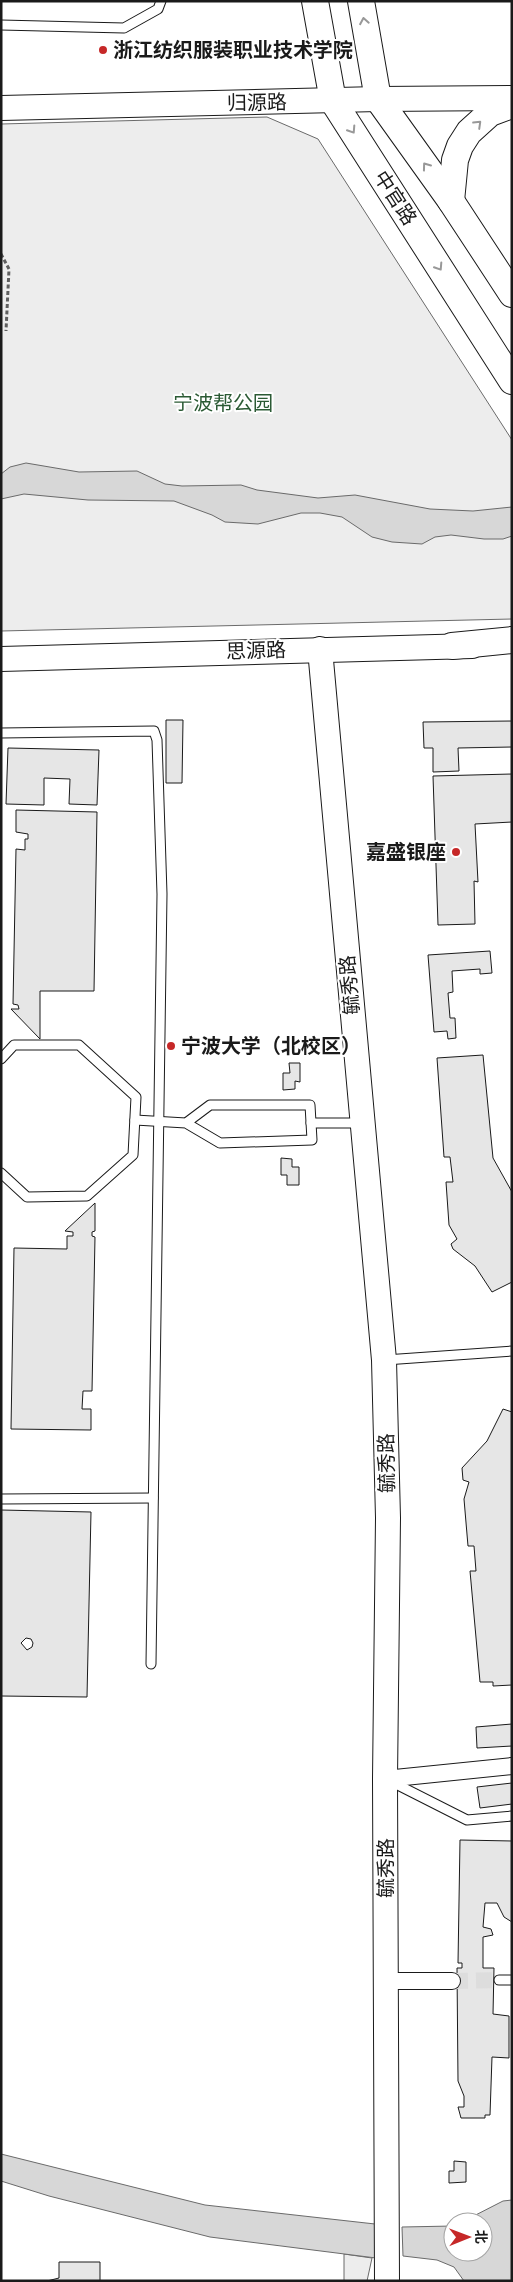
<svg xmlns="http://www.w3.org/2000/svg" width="513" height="2282" font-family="Jost,'Noto Sans SC',sans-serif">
	<rect width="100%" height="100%" fill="#fff"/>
	<!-- built -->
	<g fill="#ededed" stroke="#6a6a6a">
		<path d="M 267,117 L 318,139 L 512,440 L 512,619 L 1,631 L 1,124 Z"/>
		<path d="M 344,2254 L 372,2258 L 367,2281 L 344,2281 Z"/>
	</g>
	<!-- water -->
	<g fill="#d7d7d7" stroke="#6a6a6a">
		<path d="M 26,463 L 79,472 L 137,471 L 165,484 L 182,486 L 241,485 L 257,490 L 318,498 L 355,495 L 430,509 L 473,511 L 512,507 L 512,536 L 503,539 L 484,539 L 451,535 L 435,537 L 422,544 L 392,542 L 372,537 L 342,517 L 320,513 L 301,513 L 258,524 L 225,522 L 212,515 L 174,501 L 88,500 L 24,494 L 1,499 L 1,474 L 10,467 Z"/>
		<path d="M 1,2154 L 205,2205 L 384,2225 L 384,2259 L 210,2237 L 49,2196 L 1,2181 Z"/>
		<path d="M 512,2200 L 512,2281 L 464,2281 L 454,2267 L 437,2260 L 403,2256 L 402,2227 L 453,2226 L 453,2252 L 483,2252 L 483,2222 L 462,2222 L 503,2201 Z"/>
	</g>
	<!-- building -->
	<g fill="#e6e6e6" stroke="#1a1a1a" fill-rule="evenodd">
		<path d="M 166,720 L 183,720 L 182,783 L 166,783 Z"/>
		<path d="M 512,721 L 512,747 L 458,748 L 459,771 L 433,772 L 433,748 L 424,748 L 423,722 Z"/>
		<path d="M 8,748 L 99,750 L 97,805 L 69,804 L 70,779 L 44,778 L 44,805 L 6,804 Z"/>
		<path d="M 512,774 L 512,822 L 475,824 L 478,882 L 474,881 L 475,924 L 438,925 L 433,776 Z"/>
		<path d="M 16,810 L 97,812 L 94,991 L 40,991 L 40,1039 L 11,1009 L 19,1009 L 18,1005 L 13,1004 L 16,849 L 25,850 L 25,839 L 28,839 L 28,834 L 16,832 Z"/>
		<path d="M 490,951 L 492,973 L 480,974 L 480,969 L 452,971 L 453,992 L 448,993 L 450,1018 L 455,1018 L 456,1038 L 448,1039 L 447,1031 L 434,1032 L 428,955 Z"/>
		<path d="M 483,1055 L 493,1158 L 512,1192 L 512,1282 L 492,1292 L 475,1266 L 453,1249 L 451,1244 L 457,1239 L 449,1225 L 446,1182 L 453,1182 L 450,1157 L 444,1157 L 437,1058 Z"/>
		<path d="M 289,1063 L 300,1063 L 300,1082 L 295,1081 L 295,1089 L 283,1090 L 283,1073 L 290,1073 Z"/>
		<path d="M 281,1158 L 292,1159 L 292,1167 L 299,1167 L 299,1185 L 287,1185 L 287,1175 L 281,1175 Z"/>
		<path d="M 95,1203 L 95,1231 L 92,1232 L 92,1236 L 95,1237 L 92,1391 L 83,1391 L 82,1409 L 91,1409 L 91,1430 L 11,1429 L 14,1248 L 67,1249 L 67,1236 L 73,1236 L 73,1232 L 65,1231 Z"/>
		<path d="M 503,1409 L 512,1412 L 512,1685 L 493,1686 L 493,1682 L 480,1682 L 470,1571 L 476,1571 L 474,1546 L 468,1546 L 464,1499 L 469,1482 L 463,1480 L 462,1468 L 487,1441 Z"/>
		<path d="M 1,1510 L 91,1512 L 87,1697 L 1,1696 ZM 26,1638 L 31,1639 L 33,1643 L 32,1647 L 27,1650 L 21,1643 Z"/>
		<path d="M 512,1724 L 512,1746 L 477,1748 L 476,1727 Z"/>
		<path d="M 512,1783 L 512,1804 L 480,1808 L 477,1787 Z"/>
		<path d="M 460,1840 L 512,1841 L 512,1922 L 504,1917 L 497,1903 L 485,1903 L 483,1927 L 491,1929 L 493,1935 L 483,1937 L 483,1968 L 494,1968 L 493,2014 L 509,2016 L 509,2058 L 492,2057 L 490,2115 L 485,2115 L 485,2118 L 461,2118 L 458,2107 L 464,2107 L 464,2096 L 458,2081 L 457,1968 L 462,1968 L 462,1963 L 458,1963 Z"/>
		<path d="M 454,2161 L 466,2162 L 466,2182 L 449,2183 L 449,2171 L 454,2171 Z"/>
		<path d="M 59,2262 L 100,2262 L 100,2281 L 47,2281 L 59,2278 Z"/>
	</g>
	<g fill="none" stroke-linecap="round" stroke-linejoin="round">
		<!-- street-tunnel -->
		<path stroke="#ddd" stroke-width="16" stroke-dasharray="16 8" stroke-linecap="butt" d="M 452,1981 L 499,1980"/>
		<defs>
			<g id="lane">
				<path d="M 1,25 L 124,28 L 158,9 L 161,1"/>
				<path d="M 1,733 L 154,731 L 157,740 L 162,894 L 151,1664"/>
				<path d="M 1,1059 L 14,1045 L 79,1045 L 136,1097 L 133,1155 L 87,1196 L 27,1197 L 1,1173"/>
				<path d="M 135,1120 L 186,1123 L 210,1105 L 310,1105 L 312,1140 L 220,1143 L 186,1123"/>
				<path d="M 311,1123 L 361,1123"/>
				<path d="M 385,1360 L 512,1351"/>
				<path d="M 1,1499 L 153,1498"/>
				<path d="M 390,1781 L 467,1820 L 512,1816"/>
				<path d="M 499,1980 L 512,1980"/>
			</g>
			<g id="street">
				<path d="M 385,1779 L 512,1766"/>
				<path d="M 386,1981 L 452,1981"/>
			</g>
			<g id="secondary">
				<path d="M 1,108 L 378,99 L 512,98"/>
				<path d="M 320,649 L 384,1360 L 388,1518 L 385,1779 L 387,2281"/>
				<path d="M 1,659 L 472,646"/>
			</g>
			<g id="primary">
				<path d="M 315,1 L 333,101 L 512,381"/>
				<path d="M 361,1 L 378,99 L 451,201 L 512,294"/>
				<path d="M 451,201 L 455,160 L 460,146 L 469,132 L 490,113 L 512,105"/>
				<path d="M 452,646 L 512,640"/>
			</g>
		</defs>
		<!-- lane casing -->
		<use href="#lane" stroke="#1a1a1a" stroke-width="11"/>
		<!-- street casing -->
		<use href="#street" stroke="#1a1a1a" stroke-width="18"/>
		<!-- secondary casing -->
		<use href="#secondary" stroke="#1a1a1a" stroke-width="26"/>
		<!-- primary casing -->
		<use href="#primary" stroke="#1a1a1a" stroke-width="28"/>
		<!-- path -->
		<path stroke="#5f5f5f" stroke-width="3" stroke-dasharray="4 2.5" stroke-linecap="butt" d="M 1,254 L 9,269 L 6,331"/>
		<!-- lane -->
		<use href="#lane" stroke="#fff" stroke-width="9"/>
		<!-- street -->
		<use href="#street" stroke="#fff" stroke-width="16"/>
		<!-- secondary -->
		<use href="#secondary" stroke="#fff" stroke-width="24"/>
		<!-- primary -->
		<use href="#primary" stroke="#fff" stroke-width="26"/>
	</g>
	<!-- one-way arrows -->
	<defs><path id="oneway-chevron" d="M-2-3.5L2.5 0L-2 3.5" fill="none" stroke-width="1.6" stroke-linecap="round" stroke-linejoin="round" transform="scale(1.25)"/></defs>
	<g stroke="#989898">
		<use href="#oneway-chevron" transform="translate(364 21) rotate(-100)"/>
		<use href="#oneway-chevron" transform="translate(478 124) rotate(-44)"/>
		<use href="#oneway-chevron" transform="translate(352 130) rotate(57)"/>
		<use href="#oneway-chevron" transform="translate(426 166) rotate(-126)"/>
		<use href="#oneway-chevron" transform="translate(439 267) rotate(57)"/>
	</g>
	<!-- markers -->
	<g fill="#c62828" stroke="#fff" stroke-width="2">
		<circle cx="103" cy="50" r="5"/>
		<circle cx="456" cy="852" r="5"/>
		<circle cx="171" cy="1046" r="5"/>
	</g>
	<g text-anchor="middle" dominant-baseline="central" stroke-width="4" stroke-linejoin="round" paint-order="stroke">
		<!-- poi labels -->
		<g font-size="20" font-weight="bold" fill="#1a1a1a" stroke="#fff" text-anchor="start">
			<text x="113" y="50">浙江纺织服装职业技术学院</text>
			<text x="446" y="852" text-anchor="end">嘉盛银座</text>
			<text x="181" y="1046">宁波大学（北校区）</text>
		</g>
		<!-- street labels -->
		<g font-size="20" fill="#1a1a1a" stroke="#fff">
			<text transform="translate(257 103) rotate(-1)">归源路</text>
			<text transform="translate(395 198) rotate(57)">中官路</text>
			<text transform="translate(256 651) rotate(-2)">思源路</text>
			<text transform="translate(350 985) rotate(-95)">毓秀路</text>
			<text transform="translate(387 1463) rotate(-91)">毓秀路</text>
			<text transform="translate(386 1868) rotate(-90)">毓秀路</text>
		</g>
		<!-- park labels -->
		<g font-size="20" fill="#2b5a34" stroke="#fff">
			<text x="223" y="403">宁波帮公园</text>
		</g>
	</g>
	<!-- border -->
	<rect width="513" height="2282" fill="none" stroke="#1a1a1a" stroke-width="5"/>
	<!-- north arrow -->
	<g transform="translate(468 2237) rotate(89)"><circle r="24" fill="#ffffff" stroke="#a3a3a3"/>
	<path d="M0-4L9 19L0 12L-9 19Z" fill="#c62828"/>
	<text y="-8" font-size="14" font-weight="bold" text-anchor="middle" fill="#1a1a1a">北</text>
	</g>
</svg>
